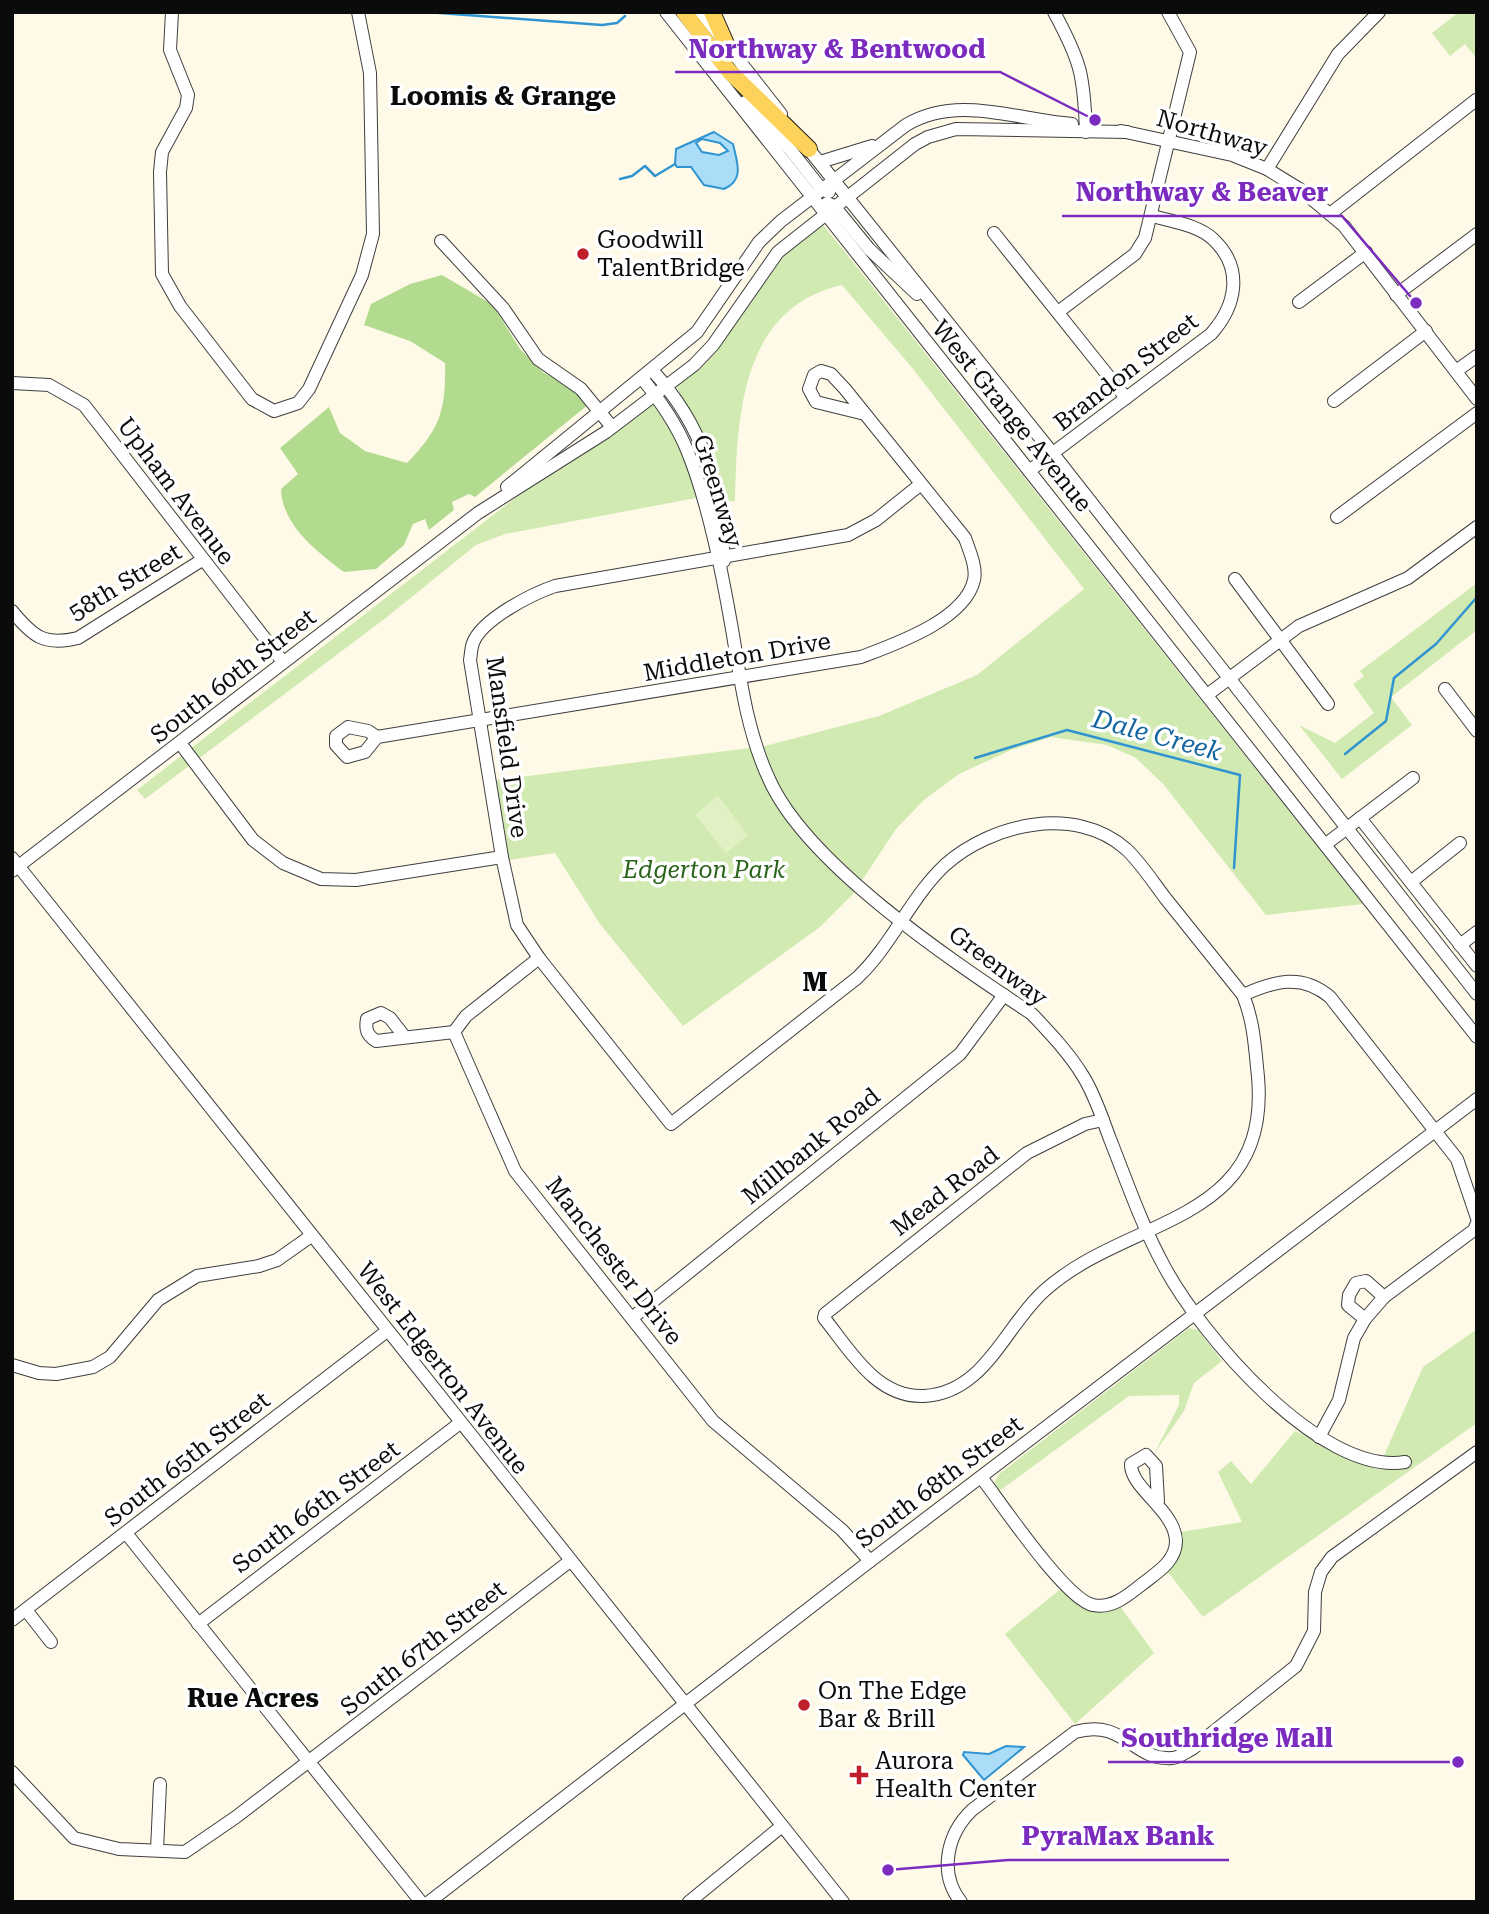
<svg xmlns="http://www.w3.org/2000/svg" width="1489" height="1914" font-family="'Roboto Serif',serif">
	<rect width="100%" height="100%" fill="#fffae8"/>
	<!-- green -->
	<g fill="#d0eab2">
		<path d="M 1459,12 L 1477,12 L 1477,59 L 1465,44 L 1450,56 L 1432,33 Z"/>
		<path d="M 822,225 L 825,227 L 1363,904 L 1266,915 L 1164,785 L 1136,758 L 1107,745 L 1051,737 L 1011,750 L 959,774 L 924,800 L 896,829 L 853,894 L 820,927 L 683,1026 L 600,924 L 555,853 L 509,860 L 496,780 L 765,746 L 879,716 L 977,675 L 1084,589 L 913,369 L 842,285 C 741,308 737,415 735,501 L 724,502 L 715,465 L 677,387 L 730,332 L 786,253 Z"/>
		<path d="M 650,405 L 655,405 C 676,434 688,464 696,498 L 505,534 L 476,545 L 387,617 L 145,799 L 137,790 L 541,478 Z"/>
		<path d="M 1477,583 L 1477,630 L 1391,697 L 1412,725 L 1342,779 L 1299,725 L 1335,743 L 1374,713 L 1353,684 L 1364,676 L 1360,671 Z"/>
		<path d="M 1189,1328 L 1198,1330 L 1222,1361 L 1194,1383 L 1184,1411 L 1154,1454 L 1179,1405 L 1179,1395 L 1129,1396 L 998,1492 L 994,1483 L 999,1474 Z"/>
		<path d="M 1477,1329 L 1477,1423 L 1203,1617 L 1167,1571 L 1181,1542 L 1181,1532 L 1242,1522 L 1218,1472 L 1231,1461 L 1251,1484 L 1295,1431 L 1378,1469 L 1423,1367 Z"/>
		<path d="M 1062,1588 L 1070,1597 L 1120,1606 L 1154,1653 L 1075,1724 L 1005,1634 Z"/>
	</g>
	<!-- forest -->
	<path fill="#b3db90" d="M 442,275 L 493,305 L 520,349 L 544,373 L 573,388 L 589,404 L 475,497 L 469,494 L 452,502 L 454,510 L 429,530 L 425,519 L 413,524 L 404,545 L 376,569 L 344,572 C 317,552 282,525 281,489 L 298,474 L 280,448 L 329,407 L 340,433 L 365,451 L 407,463 C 440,429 446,411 445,363 L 410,341 L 364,325 L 371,304 L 410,284 Z"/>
	<!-- pitch -->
	<path fill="#e2f1c4" d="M 718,795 L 748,835 L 726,853 L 695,815 Z"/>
	<!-- water -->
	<g fill="#abddf8" stroke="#3094d1" stroke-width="2" fill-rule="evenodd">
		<path d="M 714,132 L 733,144 C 737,162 745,180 724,189 L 704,185 L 691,167 L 677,167 L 675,164 L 676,149 ZM 702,139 L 720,143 L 728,151 L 719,155 L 702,152 L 696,143 Z"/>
		<path d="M 1006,1746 L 1024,1747 L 984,1780 L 963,1755 L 964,1752 L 989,1754 Z"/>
	</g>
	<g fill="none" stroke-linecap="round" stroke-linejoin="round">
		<!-- stream -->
		<g stroke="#3094d1" stroke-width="2.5">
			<path d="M 426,12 L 602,25 L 617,23 L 625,16"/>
			<path d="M 620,179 L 632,176 L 645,166 L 655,176 L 675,164"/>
			<path d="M 1345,754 L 1386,721 L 1394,678 L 1436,644 L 1477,597"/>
			<path d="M 975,758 L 1067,730 L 1240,775 L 1234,868"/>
		</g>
		<defs>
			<g id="minor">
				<path d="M 172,12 L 170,50 L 188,95 L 186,108 L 162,152 L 160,172 L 162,274 L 180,306 L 252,399 L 274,411 L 298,403 L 309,389 L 362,275 L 373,234 L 370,73 L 358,12"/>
				<path d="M 666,12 L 1477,1037"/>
				<path d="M 701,12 L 781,114"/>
				<path d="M 1054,12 C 1081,62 1084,75 1086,132"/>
				<path d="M 745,102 L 789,148 L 822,190 L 829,192"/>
				<path d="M 1121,131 L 1232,155 L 1267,169 L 1301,190 L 1344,226 L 1477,399"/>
				<path d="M 803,142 L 1054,455 L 1477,994"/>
				<path d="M 820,162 L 872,146"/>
				<path d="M 1267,169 L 1338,54 L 1379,12"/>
				<path d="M 827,203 L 834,206 L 869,249 L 917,294"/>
				<path d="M 1330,214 L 1476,100"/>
				<path d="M 994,233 L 1126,398"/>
				<path d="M 441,241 L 503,308 L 538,359 L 581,389 L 612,427"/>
				<path d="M 1396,295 L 1477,234"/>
				<path d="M 1299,302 L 1366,252"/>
				<path d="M 1058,312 L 1135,254 L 1145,238 L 1190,52 L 1168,12"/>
				<path d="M 652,370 C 705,428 719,484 724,561"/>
				<path d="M 1456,371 L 1477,356"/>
				<path d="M 642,378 C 659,400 676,423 687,450 C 709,504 723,577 733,635 C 741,684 748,734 769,779 C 807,865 954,962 1032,1014 C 1050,1033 1069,1053 1083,1076 C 1095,1095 1102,1118 1110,1139 C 1127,1182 1142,1226 1164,1266 C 1200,1334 1321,1476 1405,1462"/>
				<path d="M 12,383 L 49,385 L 84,405 L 283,662"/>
				<path d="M 1334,401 L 1426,331"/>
				<path d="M 1029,471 L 1211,334 C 1236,306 1244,269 1214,240 C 1199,225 1173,222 1153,216"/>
				<path d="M 921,484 L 876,520 L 848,535 L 555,586 C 532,594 482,619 473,643 C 471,648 471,655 470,660 L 502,857 L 517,925 L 539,958 L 671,1124 L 857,978 C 892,945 910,898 945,865 C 991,824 1075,804 1126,849 C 1141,863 1153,882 1166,899 C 1192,931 1217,963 1243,995 C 1254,1022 1255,1048 1258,1077 C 1271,1226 1128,1215 1044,1291 C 1005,1326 985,1393 924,1396 C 876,1398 850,1350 824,1318 L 825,1314 L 1027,1153 L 1085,1124 L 1103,1120"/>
				<path d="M 507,487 L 697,332 L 759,242 L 781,221 L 906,125 C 958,94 1016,120 1072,124"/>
				<path d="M 1337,517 L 1477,413"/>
				<path d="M 1235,579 L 1328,704"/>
				<path d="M 12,611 C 33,637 45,646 78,638 L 202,560"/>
				<path d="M 1445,689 L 1477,731"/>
				<path d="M 1207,695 L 1299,626 L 1408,578 L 1477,527"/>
				<path d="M 377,737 L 365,752 L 347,757 L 336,745 L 336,736 L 348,727 L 368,731 L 377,737 L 861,657 C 895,644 965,620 974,580 C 977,567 969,550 965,538 L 845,389 L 831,374 L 821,371 L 814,375 L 809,389 L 816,402 L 865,414"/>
				<path d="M 180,743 L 253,840 L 283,863 L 321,879 L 356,880 L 502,857"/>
				<path d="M 1360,818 L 1477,966"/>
				<path d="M 1326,844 L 1413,778"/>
				<path d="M 12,858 L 843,1902"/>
				<path d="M 12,871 L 478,513 L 606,432 L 694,365 L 713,345 L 778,252 L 915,144 L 928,137 L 956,129 L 1127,132"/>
				<path d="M 1411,882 L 1460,843"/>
				<path d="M 1460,945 L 1477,932"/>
				<path d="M 1243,995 C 1274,981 1302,973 1330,997 L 1457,1159 L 1477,1218"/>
				<path d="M 454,1032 L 515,1171 L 713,1421 L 842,1530 L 870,1561"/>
				<path d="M 454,1032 L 466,1016 L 539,958"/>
				<path d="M 404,1036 L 390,1018 L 381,1013 L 367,1019 C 365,1030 367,1035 376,1041 L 454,1032"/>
				<path d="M 632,1318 L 960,1054 L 1004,995"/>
				<path d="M 1365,1319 L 1348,1305 L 1349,1295 L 1356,1283 L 1366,1281 L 1384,1297"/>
				<path d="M 12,1365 L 39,1373 L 56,1374 L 93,1367 L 110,1357 L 158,1300 L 197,1276 L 259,1266 L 277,1260 L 311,1236"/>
				<path d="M 1319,1437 L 1339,1400 L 1354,1338 L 1365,1319 L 1384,1297 L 1474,1230 L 1477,1223"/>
				<path d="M 981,1477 C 1001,1503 1066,1600 1093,1605 C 1112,1609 1127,1596 1141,1585 C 1156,1573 1176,1562 1176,1541 C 1175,1510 1130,1488 1131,1464 L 1146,1455 L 1156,1466 L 1158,1501"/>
				<path d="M 126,1533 L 421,1902"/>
				<path d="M 26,1610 L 51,1642"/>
				<path d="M 12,1620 L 387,1331"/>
				<path d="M 198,1624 L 460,1423"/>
				<path d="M 12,1772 L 74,1838 L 119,1849 L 185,1852 L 236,1817 L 570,1561"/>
				<path d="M 157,1850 L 160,1784"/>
				<path d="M 429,1902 L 861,1568 L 1477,1099"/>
				<path d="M 689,1902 L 782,1826"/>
				<path d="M 961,1902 C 938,1873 947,1834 972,1810 L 1075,1732 C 1125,1718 1132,1761 1172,1758 C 1178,1758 1186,1752 1192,1749 L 1296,1666 L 1314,1631 L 1315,1592 L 1321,1572 L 1332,1557 L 1477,1452"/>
			</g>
			<g id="major">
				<path d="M 684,12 L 729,71 L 809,149"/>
				<path d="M 712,12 L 726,44"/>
			</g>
		</defs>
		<!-- minor casing -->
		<use href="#minor" stroke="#3e3e3e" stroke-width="14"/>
		<!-- major casing -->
		<use href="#major" stroke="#1c1c1c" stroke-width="18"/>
		<!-- minor -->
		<use href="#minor" stroke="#fff" stroke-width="12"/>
		<!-- major -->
		<use href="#major" stroke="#fdd25a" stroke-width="16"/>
	</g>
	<!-- markers -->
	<g fill="#be1f2a" stroke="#fff" stroke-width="2.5">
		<circle cx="583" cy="254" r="7"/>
		<circle cx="804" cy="1705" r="7"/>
		<path d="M855.5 1764.5h7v7h7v7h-7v7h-7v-7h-7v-7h7z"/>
	</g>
	<g text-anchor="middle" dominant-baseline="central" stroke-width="7" stroke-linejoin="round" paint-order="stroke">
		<!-- street labels -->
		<g font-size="24" fill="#0b0b0b" stroke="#fff">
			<text transform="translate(1212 133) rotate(16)">Northway</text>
			<text transform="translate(1126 372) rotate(-38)">Brandon Street</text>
			<text transform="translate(1012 416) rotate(51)">West Grange Avenue</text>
			<text transform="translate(176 491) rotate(53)">Upham Avenue</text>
			<text transform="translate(718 491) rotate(73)">Greenway</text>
			<text transform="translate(125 582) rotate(-31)">58th Street</text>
			<text transform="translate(737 657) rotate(-10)">Middleton Drive</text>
			<text transform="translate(233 676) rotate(-38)">South 60th Street</text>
			<text transform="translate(507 747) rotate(82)">Mansfield Drive</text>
			<text transform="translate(998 966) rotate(37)">Greenway</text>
			<text transform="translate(811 1146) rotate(-39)">Millbank Road</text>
			<text transform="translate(945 1191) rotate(-38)">Mead Road</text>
			<text transform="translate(614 1261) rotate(52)">Manchester Drive</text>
			<text transform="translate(443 1368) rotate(52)">West Edgerton Avenue</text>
			<text transform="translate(187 1459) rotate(-38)">South 65th Street</text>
			<text transform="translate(939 1482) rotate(-37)">South 68th Street</text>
			<text transform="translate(316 1507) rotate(-37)">South 66th Street</text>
			<text transform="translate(423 1648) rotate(-38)">South 67th Street</text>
		</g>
		<!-- poi labels -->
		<g font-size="24" fill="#0b0b0b" stroke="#fff" text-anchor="start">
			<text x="597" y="240">Goodwill<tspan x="597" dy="28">TalentBridge</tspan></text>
			<text x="818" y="1691">On The Edge<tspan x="818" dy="28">Bar &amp; Brill</tspan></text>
			<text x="875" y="1761">Aurora<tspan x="875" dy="28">Health Center</tspan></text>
		</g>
		<!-- park labels -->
		<g font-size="24" font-style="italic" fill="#2b631a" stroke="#fff">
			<text x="704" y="870">Edgerton Park</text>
		</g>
		<!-- neighbourhood labels -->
		<g font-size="26" font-weight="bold" fill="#0b0b0b" stroke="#fff">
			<text x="503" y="96">Loomis &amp; Grange</text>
			<text x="815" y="982">M</text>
			<text x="253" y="1698">Rue Acres</text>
		</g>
		<!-- water labels -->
		<g font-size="26" font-style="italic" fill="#11649f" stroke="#fff">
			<text transform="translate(1157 735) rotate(15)">Dale Creek</text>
		</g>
	</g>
	<!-- callouts -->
	<path fill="none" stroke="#7b2cbf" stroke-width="2.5" d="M1095 120L1000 72H675M1416 303L1342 216H1062M1458 1762L1347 1762H1108M888 1870L1008 1860H1229"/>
	<g fill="#7b2cbf" stroke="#fff" stroke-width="2.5">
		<circle cx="1095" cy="120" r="7"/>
		<circle cx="1416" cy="303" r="7"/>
		<circle cx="1458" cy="1762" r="7"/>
		<circle cx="888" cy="1870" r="7"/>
	</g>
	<g font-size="26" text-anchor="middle" font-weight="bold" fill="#7b2cbf" stroke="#fff" stroke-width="7" stroke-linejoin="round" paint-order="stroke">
		<text x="837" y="58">Northway &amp; Bentwood</text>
		<text x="1202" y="201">Northway &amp; Beaver</text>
		<text x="1227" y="1747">Southridge Mall</text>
		<text x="1118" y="1845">PyraMax Bank</text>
	</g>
	<!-- border -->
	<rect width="1489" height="1914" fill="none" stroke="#0b0b0b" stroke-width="28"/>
</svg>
